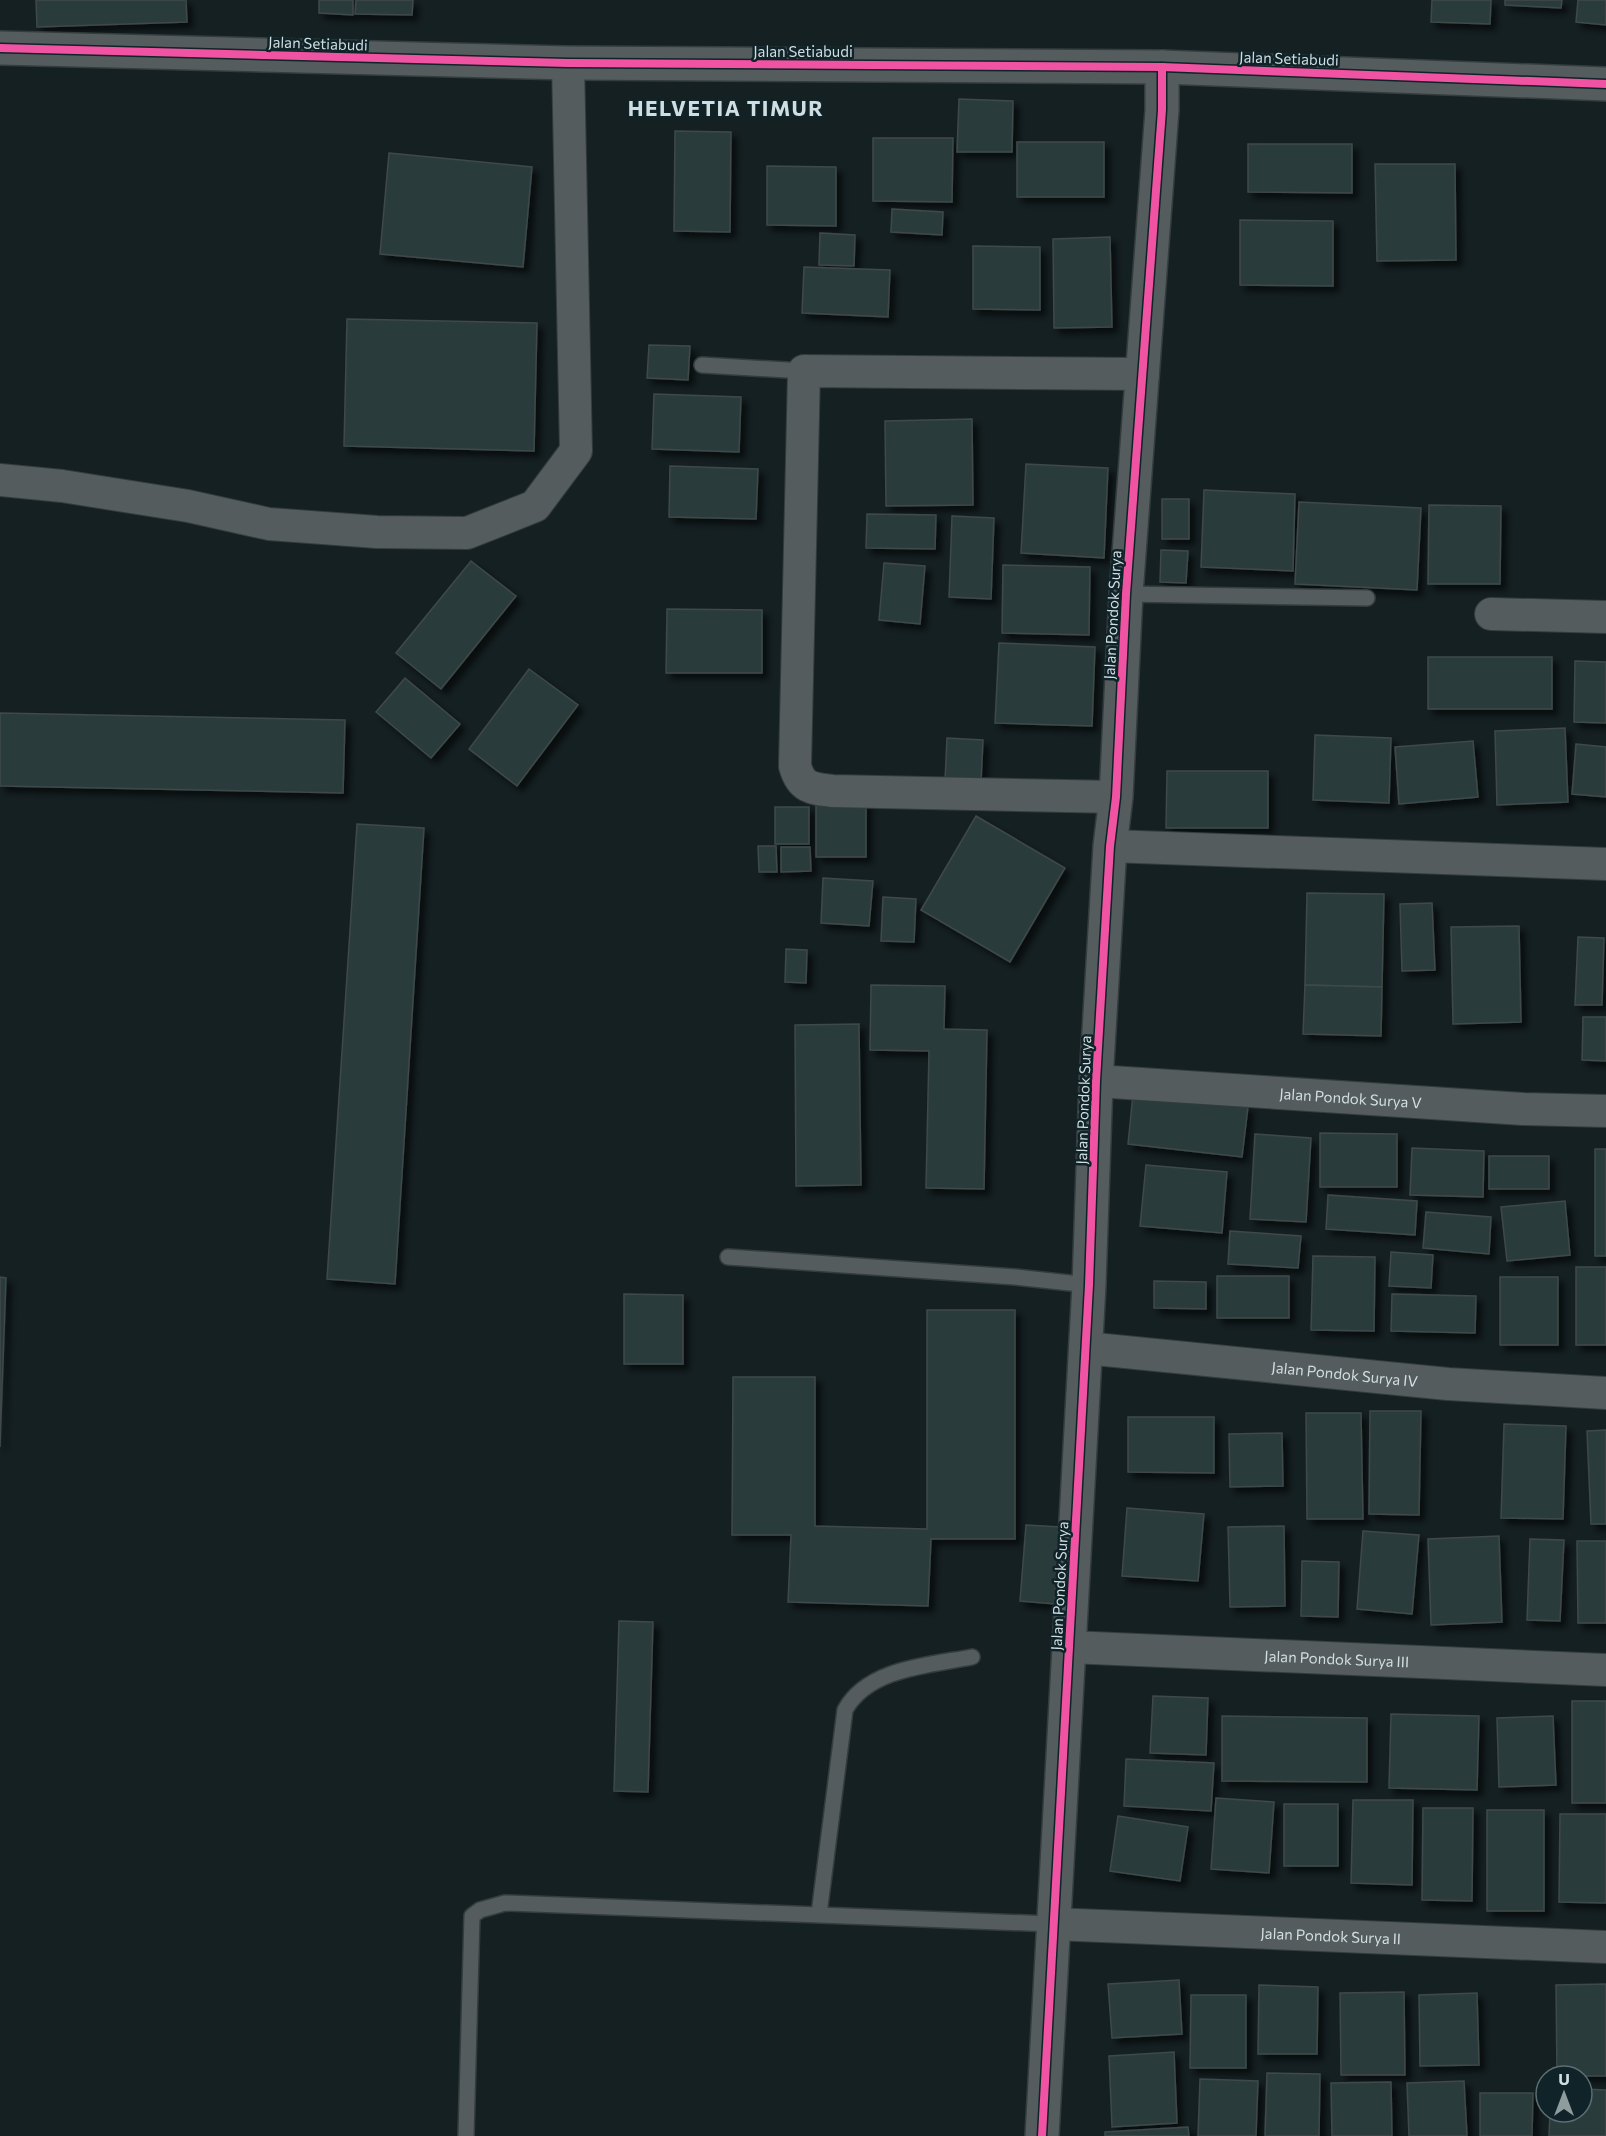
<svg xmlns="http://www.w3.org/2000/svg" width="1606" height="2136" font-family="Commissioner,sans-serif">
	<defs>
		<filter id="shadow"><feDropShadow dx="5.5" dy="5.5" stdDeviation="3" flood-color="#0009"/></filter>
	</defs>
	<rect width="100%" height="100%" fill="#152022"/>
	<!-- building -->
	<g fill="#2c3b3b" stroke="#3f4949" stroke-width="1.5" filter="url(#shadow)">
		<path d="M 36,0 L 186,0 L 187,22 L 37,27 Z"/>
		<path d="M 319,0 L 353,0 L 353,15 L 319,13 Z"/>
		<path d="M 356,0 L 413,0 L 412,15 L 355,14 Z"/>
		<path d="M 1432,0 L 1491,0 L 1490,24 L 1431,22 Z"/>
		<path d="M 1505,0 L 1562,0 L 1561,8 L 1505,5 Z"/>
		<path d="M 1578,0 L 1606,0 L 1606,25 L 1576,22 Z"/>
		<path d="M 959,99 L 1013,101 L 1012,152 L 957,152 Z"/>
		<path d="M 675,131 L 731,132 L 730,232 L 674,231 Z"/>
		<path d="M 873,138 L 953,138 L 952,202 L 873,201 Z"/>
		<rect x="1017" y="142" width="87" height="55"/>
		<path d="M 1248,144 L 1352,144 L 1352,193 L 1248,192 Z"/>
		<path d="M 389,153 L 532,167 L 523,267 L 380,254 Z"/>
		<path d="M 1375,164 L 1455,164 L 1456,260 L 1377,261 Z"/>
		<path d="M 767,166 L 836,167 L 836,226 L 767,225 Z"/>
		<path d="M 892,209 L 943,212 L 942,235 L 891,232 Z"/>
		<path d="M 1240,220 L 1333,221 L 1333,286 L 1240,285 Z"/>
		<path d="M 820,233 L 855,235 L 854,266 L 819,265 Z"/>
		<path d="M 1110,237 L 1112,327 L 1054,328 L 1053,239 Z"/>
		<path d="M 973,246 L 1040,247 L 1040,310 L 973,309 Z"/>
		<path d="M 804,267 L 890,270 L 888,317 L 802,313 Z"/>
		<path d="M 347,319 L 537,323 L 534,451 L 344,446 Z"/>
		<path d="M 649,345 L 690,346 L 688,380 L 647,378 Z"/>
		<path d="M 654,394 L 741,397 L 739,452 L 652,449 Z"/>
		<path d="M 972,419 L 973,505 L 886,506 L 885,421 Z"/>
		<path d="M 1026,464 L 1108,468 L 1104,558 L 1021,553 Z"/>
		<path d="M 670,466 L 758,469 L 756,519 L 669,517 Z"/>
		<path d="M 1204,490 L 1295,494 L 1293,571 L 1201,567 Z"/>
		<rect x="1162" y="499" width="27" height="40"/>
		<path d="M 1299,502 L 1421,508 L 1417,590 L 1295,584 Z"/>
		<path d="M 1429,505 L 1501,506 L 1500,584 L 1428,584 Z"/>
		<path d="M 867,514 L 936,515 L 935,549 L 866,548 Z"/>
		<path d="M 952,516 L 994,518 L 991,599 L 949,597 Z"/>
		<path d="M 1161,550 L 1188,551 L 1186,583 L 1160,582 Z"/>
		<path d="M 471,561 L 516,596 L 441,689 L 396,653 Z"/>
		<path d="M 884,563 L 925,566 L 920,624 L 879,620 Z"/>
		<path d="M 1003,565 L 1090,567 L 1089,635 L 1002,633 Z"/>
		<path d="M 667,609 L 762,610 L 762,673 L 666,673 Z"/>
		<path d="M 999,643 L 1095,647 L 1092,726 L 995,723 Z"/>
		<rect x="1428" y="657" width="124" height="52"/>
		<path d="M 1575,661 L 1606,662 L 1606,723 L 1574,722 Z"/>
		<path d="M 529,669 L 578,705 L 517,786 L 469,749 Z"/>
		<path d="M 405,678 L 460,724 L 431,758 L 376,712 Z"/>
		<path d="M 0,713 L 345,720 L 343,793 L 0,786 Z"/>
		<path d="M 1565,728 L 1568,802 L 1497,805 L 1495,731 Z"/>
		<path d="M 1315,735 L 1391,738 L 1389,803 L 1313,800 Z"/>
		<path d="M 947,738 L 983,740 L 981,782 L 945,781 Z"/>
		<path d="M 1473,741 L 1478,797 L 1399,804 L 1395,747 Z"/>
		<path d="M 1576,744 L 1606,747 L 1606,797 L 1572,794 Z"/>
		<path d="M 1167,771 L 1268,771 L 1268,828 L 1166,828 Z"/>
		<rect x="816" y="802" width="50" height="55"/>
		<rect x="775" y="807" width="34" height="37"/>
		<path d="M 976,816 L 1065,868 L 1010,962 L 921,910 Z"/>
		<path d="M 357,824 L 424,828 L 395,1284 L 327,1279 Z"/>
		<path d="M 758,846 L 776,846 L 777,872 L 759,872 Z"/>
		<path d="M 781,847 L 810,847 L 811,871 L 781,872 Z"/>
		<path d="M 823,878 L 873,881 L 869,926 L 821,923 Z"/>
		<path d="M 1307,893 L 1384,894 L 1382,987 L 1305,985 Z"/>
		<path d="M 883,897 L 916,899 L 914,942 L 881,941 Z"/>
		<path d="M 1432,903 L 1435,970 L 1402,971 L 1400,904 Z"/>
		<path d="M 1519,926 L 1521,1022 L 1453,1024 L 1451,927 Z"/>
		<path d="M 1578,937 L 1604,938 L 1602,1005 L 1575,1005 Z"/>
		<path d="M 786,949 L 807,950 L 806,983 L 785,982 Z"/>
		<path d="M 871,985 L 945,986 L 944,1029 L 987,1030 L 984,1189 L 926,1188 L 929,1051 L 870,1050 Z"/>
		<path d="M 1305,985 L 1382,987 L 1381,1036 L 1303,1034 Z"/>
		<path d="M 1583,1017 L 1606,1017 L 1606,1061 L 1582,1060 Z"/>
		<path d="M 859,1024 L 861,1185 L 796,1186 L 795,1025 Z"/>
		<path d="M 1133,1094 L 1248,1107 L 1242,1157 L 1128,1144 Z"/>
		<path d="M 1320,1133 L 1397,1134 L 1397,1187 L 1320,1187 Z"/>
		<path d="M 1255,1134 L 1311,1138 L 1306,1222 L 1250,1219 Z"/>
		<path d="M 1412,1148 L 1484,1151 L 1483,1197 L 1410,1195 Z"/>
		<rect x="1595" y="1149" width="11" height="107"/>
		<rect x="1489" y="1156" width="60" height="33"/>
		<path d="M 1146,1165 L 1227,1172 L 1222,1233 L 1140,1226 Z"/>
		<path d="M 1328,1195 L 1417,1201 L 1415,1235 L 1326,1229 Z"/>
		<path d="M 1565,1201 L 1570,1255 L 1507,1261 L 1501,1207 Z"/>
		<path d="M 1426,1212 L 1491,1217 L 1489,1254 L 1423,1248 Z"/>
		<path d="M 1230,1231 L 1301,1236 L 1298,1268 L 1228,1264 Z"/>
		<path d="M 1391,1252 L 1433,1255 L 1431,1288 L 1389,1286 Z"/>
		<path d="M 1313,1256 L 1375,1257 L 1374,1331 L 1311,1330 Z"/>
		<rect x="1576" y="1267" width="30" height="78"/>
		<rect x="1217" y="1276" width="72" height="42"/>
		<path d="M 0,1277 L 6,1278 L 0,1447 Z"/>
		<rect x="1500" y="1277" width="58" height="68"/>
		<path d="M 1154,1281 L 1206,1282 L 1206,1309 L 1154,1308 Z"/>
		<path d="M 624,1294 L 683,1295 L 683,1364 L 624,1364 Z"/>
		<path d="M 1392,1294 L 1476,1296 L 1475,1333 L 1391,1331 Z"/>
		<path d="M 927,1310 L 1015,1310 L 1015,1539 L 931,1539 L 928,1606 L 788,1602 L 791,1535 L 732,1535 L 733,1377 L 815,1377 L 815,1526 L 927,1529 Z"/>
		<path d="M 1370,1411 L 1421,1411 L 1419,1515 L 1369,1514 Z"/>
		<path d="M 1306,1413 L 1361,1413 L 1363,1519 L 1307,1519 Z"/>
		<path d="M 1128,1417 L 1214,1417 L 1214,1473 L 1128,1472 Z"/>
		<path d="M 1504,1424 L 1566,1426 L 1563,1519 L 1501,1518 Z"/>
		<path d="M 1606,1430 L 1606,1524 L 1591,1524 L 1587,1431 Z"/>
		<path d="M 1282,1433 L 1283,1486 L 1230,1487 L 1229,1434 Z"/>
		<path d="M 1127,1508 L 1204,1514 L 1198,1581 L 1122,1576 Z"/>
		<path d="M 1026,1525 L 1061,1527 L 1055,1604 L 1020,1601 Z"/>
		<path d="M 1284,1526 L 1285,1606 L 1230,1607 L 1228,1527 Z"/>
		<path d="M 1363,1531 L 1419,1535 L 1412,1614 L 1357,1609 Z"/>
		<path d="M 1499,1536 L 1502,1622 L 1431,1625 L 1428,1539 Z"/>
		<path d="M 1530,1539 L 1564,1540 L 1560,1621 L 1527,1620 Z"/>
		<path d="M 1577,1541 L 1606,1541 L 1606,1623 L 1578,1623 Z"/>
		<path d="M 1302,1561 L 1339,1562 L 1338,1617 L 1301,1616 Z"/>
		<path d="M 619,1621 L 653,1622 L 648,1792 L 614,1791 Z"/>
		<path d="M 1153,1696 L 1208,1698 L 1206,1755 L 1150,1753 Z"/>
		<rect x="1572" y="1701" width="34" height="102"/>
		<path d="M 1391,1714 L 1479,1716 L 1477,1790 L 1389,1788 Z"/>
		<path d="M 1222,1716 L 1367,1718 L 1367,1782 L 1222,1781 Z"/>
		<path d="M 1553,1716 L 1556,1785 L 1499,1787 L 1497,1718 Z"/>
		<path d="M 1126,1759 L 1214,1763 L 1211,1811 L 1124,1806 Z"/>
		<path d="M 1216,1798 L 1274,1802 L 1269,1873 L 1211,1869 Z"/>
		<path d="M 1353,1800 L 1413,1800 L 1412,1885 L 1351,1883 Z"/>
		<rect x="1284" y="1804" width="54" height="62"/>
		<path d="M 1423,1808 L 1473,1808 L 1472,1901 L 1422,1900 Z"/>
		<rect x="1487" y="1810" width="57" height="101"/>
		<path d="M 1560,1814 L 1606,1814 L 1606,1903 L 1559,1902 Z"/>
		<path d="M 1118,1816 L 1188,1827 L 1180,1881 L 1110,1871 Z"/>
		<path d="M 1179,1980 L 1182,2034 L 1112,2038 L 1108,1984 Z"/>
		<path d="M 1606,1984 L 1606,2076 L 1557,2076 L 1556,1985 Z"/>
		<path d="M 1259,1985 L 1318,1987 L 1317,2054 L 1258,2054 Z"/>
		<path d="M 1404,1992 L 1405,2075 L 1341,2075 L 1340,1993 Z"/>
		<path d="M 1477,1993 L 1479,2065 L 1420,2066 L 1419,1995 Z"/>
		<path d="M 1191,1995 L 1246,1995 L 1246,2068 L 1190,2068 Z"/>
		<path d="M 1174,2052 L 1177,2123 L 1112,2127 L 1109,2056 Z"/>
		<path d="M 1267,2073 L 1320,2074 L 1319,2136 L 1265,2136 Z"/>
		<path d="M 1200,2079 L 1258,2081 L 1256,2136 L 1198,2136 Z"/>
		<path d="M 1464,2081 L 1467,2136 L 1409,2136 L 1407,2083 Z"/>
		<path d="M 1391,2082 L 1392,2136 L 1332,2136 L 1331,2083 Z"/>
		<path d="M 1582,2089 L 1606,2090 L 1606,2136 L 1549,2136 L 1550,2112 L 1582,2112 Z"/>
		<path d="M 1480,2093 L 1533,2093 L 1532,2136 L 1480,2136 Z"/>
		<path d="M 1188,2127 L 1189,2136 L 1105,2136 L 1105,2132 Z"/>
	</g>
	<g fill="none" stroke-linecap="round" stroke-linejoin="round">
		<defs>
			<g id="service">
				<path d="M 702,365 L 804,371"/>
				<path d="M 1126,594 L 1367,598"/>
				<path d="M 728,1257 L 1015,1277 L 1089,1285"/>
				<path d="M 819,1914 L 845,1710 C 868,1668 930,1665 972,1657"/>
				<path d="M 466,2136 L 472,1916 L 480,1910 L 505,1903 L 1053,1924"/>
			</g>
			<g id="minor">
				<path d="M 0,480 L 62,486 L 188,506 L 269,524 L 377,532 L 467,533 L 535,506 L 576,451 L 568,63"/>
				<path d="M 1491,614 L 1606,617"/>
				<path d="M 1116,797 L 833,791 C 812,789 801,788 795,766 L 804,371 L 1143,374"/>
				<path d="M 1110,846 L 1606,864"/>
				<path id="s1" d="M 1096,1081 L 1523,1109 L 1606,1111"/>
				<path id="s2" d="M 1085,1348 L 1448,1384 L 1606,1393"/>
				<path id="s3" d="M 1069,1647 L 1606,1670"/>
				<path id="s4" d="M 1053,1924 L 1606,1947"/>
			</g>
			<g id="tertiary">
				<path d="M 0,48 L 568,63 L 1162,67 L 1606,84"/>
				<path d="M 1042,2136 L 1089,1285 L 1096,1081 L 1110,846 L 1116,797 L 1126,594 L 1162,110 L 1162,67"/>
			</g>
		</defs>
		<!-- service casing -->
		<use href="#service" stroke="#343c3e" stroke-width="18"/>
		<!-- minor casing -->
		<use href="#minor" stroke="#343c3e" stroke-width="34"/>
		<!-- tertiary casing -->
		<use href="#tertiary" stroke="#343c3e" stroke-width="36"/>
		<!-- service -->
		<use href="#service" stroke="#545c5e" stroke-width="15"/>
		<!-- minor -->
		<use href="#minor" stroke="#545c5e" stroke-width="32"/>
		<!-- tertiary -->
		<use href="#tertiary" stroke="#545c5e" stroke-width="33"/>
		<defs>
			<g id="cycleway">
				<path d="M 0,48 L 568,63 L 1162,67 L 1606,84"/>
				<path d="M 1042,2136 L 1089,1285 L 1096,1081 L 1110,846 L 1116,797 L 1126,594 L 1162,110 L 1162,67"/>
			</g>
		</defs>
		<!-- cycleway casing -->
		<use href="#cycleway" stroke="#0f2328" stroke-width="11"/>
		<!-- cycleway -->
		<use href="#cycleway" stroke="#f153a3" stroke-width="8"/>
	</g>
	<g text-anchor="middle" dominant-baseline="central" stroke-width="5" stroke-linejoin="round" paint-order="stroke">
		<!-- street labels -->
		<g font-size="15" fill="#d1dee1" stroke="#0f2328">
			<text transform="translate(318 43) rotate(2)">Jalan Setiabudi</text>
			<text x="803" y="51">Jalan Setiabudi</text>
			<text transform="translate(1289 58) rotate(2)">Jalan Setiabudi</text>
			<text transform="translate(1112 615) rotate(-87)">Jalan Pondok Surya</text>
			<text stroke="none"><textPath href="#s1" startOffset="255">Jalan Pondok Surya V</textPath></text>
			<text transform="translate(1083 1100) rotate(-88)">Jalan Pondok Surya</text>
			<text stroke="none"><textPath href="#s2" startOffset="261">Jalan Pondok Surya IV</textPath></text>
			<text transform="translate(1059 1586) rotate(-87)">Jalan Pondok Surya</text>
			<text stroke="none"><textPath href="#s3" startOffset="268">Jalan Pondok Surya III</textPath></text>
			<text stroke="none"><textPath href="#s4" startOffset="278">Jalan Pondok Surya II</textPath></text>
		</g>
		<!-- district labels -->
		<g font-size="21" font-weight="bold" letter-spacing="1.5" fill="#d1dee1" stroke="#0f2328">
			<text x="726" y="107">HELVETIA TIMUR</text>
		</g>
	</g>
	<!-- north arrow -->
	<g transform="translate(1564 2094)"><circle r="28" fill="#0f2328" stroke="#5d6e72" stroke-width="1.5"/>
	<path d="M0-4.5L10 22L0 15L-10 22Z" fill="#8f9c9e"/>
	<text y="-9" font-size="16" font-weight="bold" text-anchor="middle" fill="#d1dee1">U</text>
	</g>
</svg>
